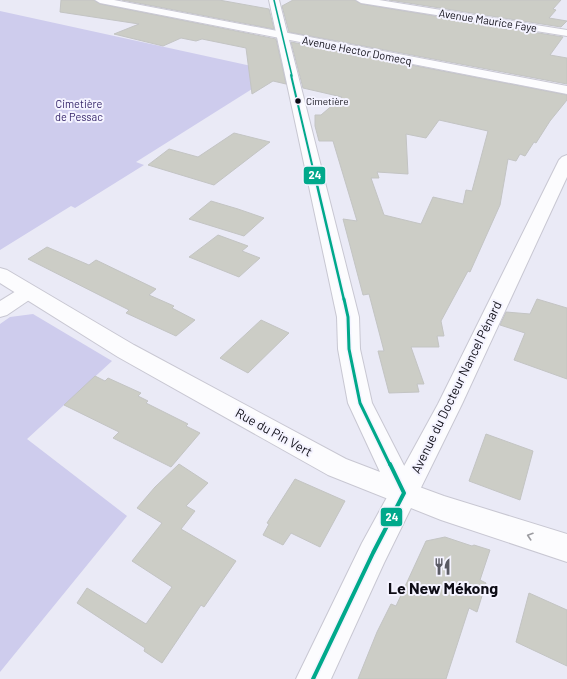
<svg xmlns="http://www.w3.org/2000/svg" width="567" height="679" font-family="Barlow,sans-serif">
	<rect width="100%" height="100%" fill="#eaeaf6"/>
	<!-- green -->
	<g fill="#cecced">
		<path d="M 0,11 L 279,72 L 136,162 L 144,165 L 75,208 L 71,206 L 0,250 Z"/>
		<path d="M 33,314 L 112,361 L 27,439 L 127,516 L 0,672 L 0,324 L 10,317 Z"/>
	</g>
	<!-- building -->
	<g fill="#cccdc6" stroke="#c3c4c3" fill-rule="evenodd">
		<path d="M 61,0 L 94,0 L 100,4 L 276,39 L 286,84 L 273,81 L 252,94 L 246,48 L 202,39 L 196,41 L 181,38 L 163,46 L 114,34 L 139,24 L 60,12 Z"/>
		<path d="M 122,0 L 219,0 L 269,9 L 274,29 Z"/>
		<path d="M 293,0 L 355,0 L 361,4 L 563,37 L 550,55 L 567,58 L 567,84 L 289,32 L 282,6 Z"/>
		<path d="M 389,0 L 561,0 L 553,9 L 556,10 L 549,18 L 567,21 L 561,27 Z"/>
		<path d="M 291,42 L 567,95 L 567,100 L 550,121 L 536,143 L 534,142 L 525,156 L 520,154 L 516,161 L 508,159 L 500,205 L 470,272 L 468,271 L 441,321 L 444,336 L 437,336 L 439,347 L 411,347 L 424,384 L 417,384 L 419,392 L 389,393 L 378,351 L 384,351 L 369,294 L 363,295 L 343,219 L 357,221 L 333,141 L 319,141 L 315,126 L 315,115 L 321,115 L 342,97 L 303,88 ZM 439,120 L 488,131 L 472,191 L 466,190 L 463,204 L 433,197 L 421,224 L 384,215 L 371,178 L 379,178 L 377,172 L 408,174 L 406,134 L 426,138 Z"/>
		<path d="M 234,133 L 270,142 L 214,185 L 148,165 L 169,149 L 198,157 Z"/>
		<path d="M 211,201 L 238,209 L 264,218 L 244,236 L 189,219 Z"/>
		<path d="M 218,235 L 248,246 L 242,251 L 260,258 L 239,277 L 189,257 Z"/>
		<path d="M 47,247 L 89,265 L 96,260 L 156,289 L 149,295 L 174,306 L 172,308 L 195,320 L 176,336 L 126,313 L 129,310 L 28,259 Z"/>
		<path d="M 537,299 L 567,308 L 567,379 L 514,360 L 525,333 L 500,325 L 506,312 L 530,314 Z"/>
		<path d="M 261,320 L 289,333 L 248,373 L 220,358 Z"/>
		<path d="M 95,376 L 105,381 L 108,378 L 141,393 L 138,396 L 148,401 L 146,403 L 188,424 L 186,426 L 200,433 L 171,467 L 113,438 L 119,432 L 64,405 Z"/>
		<path d="M 486,434 L 533,451 L 520,500 L 469,481 Z"/>
		<path d="M 179,464 L 208,483 L 186,506 L 195,511 L 181,529 L 236,561 L 204,607 L 201,605 L 162,663 L 144,651 L 145,648 L 77,603 L 87,588 L 146,624 L 172,587 L 132,561 L 162,523 L 137,508 L 155,487 Z"/>
		<path d="M 295,479 L 345,501 L 320,547 L 291,533 L 283,545 L 263,535 L 269,524 L 267,523 Z"/>
		<path d="M 445,537 L 472,546 L 474,545 L 490,550 L 480,580 L 486,583 L 477,612 L 469,608 L 446,679 L 358,679 L 377,632 L 391,604 L 396,606 L 426,541 Z"/>
		<path d="M 529,593 L 567,610 L 567,666 L 516,642 Z"/>
	</g>
	<g fill="none" stroke-linecap="round" stroke-linejoin="round">
		<defs>
			<g id="minor">
				<path d="M 95,0 L 114,0 L 567,86 L 567,94 L 100,3 Z"/>
				<path d="M 356,0 L 379,0 L 567,30 L 567,36 L 361,3 Z"/>
				<path d="M 28,286 L 35,288 L 38,292 L 35,296 L 7,315 L 0,317 L 0,301 L 21,288 Z"/>
			</g>
			<path id="tertiary" d="M 269,0 L 279,0 L 359,317 L 360,349 L 372,403 L 414,485 L 444,496 L 567,534 L 567,562 L 441,520 L 328,475 L 118,357 L 0,283 L 0,268 L 7,270 L 134,345 L 346,459 L 380,472 L 348,403 L 338,349 L 337,317 Z"/>
			<path id="secondary" d="M 567,155 L 567,177 L 462,404 L 384,563 L 331,679 L 296,679 L 362,543 L 438,404 L 559,160 L 562,157 Z"/>
		</defs>
		<!-- minor casing -->
		<use href="#minor" stroke="#c8c7d2" stroke-width="2"/>
		<!-- tertiary casing -->
		<use href="#tertiary" stroke="#c8c7d2" stroke-width="2"/>
		<!-- secondary casing -->
		<use href="#secondary" stroke="#c8c7d2" stroke-width="2"/>
		<!-- minor -->
		<use href="#minor" fill="#fcfcfe" fill-rule="evenodd"/>
		<!-- tertiary -->
		<use href="#tertiary" fill="#fcfcfe" fill-rule="evenodd"/>
		<!-- secondary -->
		<use href="#secondary" fill="#fcfcfe" fill-rule="evenodd"/>
		<defs>
			<path id="bus-1-far4" d="M 274,0 L 292,76"/>
			<path id="bus-1-far3" d="M 291,75 L 314,173"/>
			<path id="bus-1-far2" d="M 314,172 L 344,300"/>
			<path id="bus-1-far1" d="M 344,299 L 348,317 L 349,349 L 360,403 L 390,465"/>
			<path id="bus-1" d="M 313,679 L 373,553 L 404,493 L 390,464"/>
		</defs>
		<!-- bus-1-far4 casing -->
		<use href="#bus-1-far4" stroke="#f4f3ff" stroke-width="3"/>
		<!-- bus-1-far3 casing -->
		<use href="#bus-1-far3" stroke="#f4f3ff" stroke-width="4"/>
		<!-- bus-1-far2 casing -->
		<use href="#bus-1-far2" stroke="#f4f3ff" stroke-width="5"/>
		<!-- bus-1-far1 casing -->
		<use href="#bus-1-far1" stroke="#f4f3ff" stroke-width="6"/>
		<!-- bus-1 casing -->
		<use href="#bus-1" stroke="#f4f3ff" stroke-width="7"/>
		<!-- bus-1-far4 -->
		<use href="#bus-1-far4" stroke="#00a98b" stroke-width="1.5"/>
		<!-- bus-1-far3 -->
		<use href="#bus-1-far3" stroke="#00a98b" stroke-width="2"/>
		<!-- bus-1-far2 -->
		<use href="#bus-1-far2" stroke="#00a98b" stroke-width="2.5"/>
		<!-- bus-1-far1 -->
		<use href="#bus-1-far1" stroke="#00a98b" stroke-width="3"/>
		<!-- bus-1 -->
		<use href="#bus-1" stroke="#00a98b" stroke-width="4"/>
	</g>
	<!-- one-way arrows -->
	<defs><path id="oneway-chevron" d="M-2-3.5L2.5 0L-2 3.5" fill="none" stroke-width="1.6" stroke-linecap="round" stroke-linejoin="round"/></defs>
	<use stroke="#9c9ca1" href="#oneway-chevron" transform="translate(530 536) rotate(-162)"/>
	<!-- icons -->
	<defs>
		<symbol id="restaurant-bare" viewBox="-9 -9 18 18"><path d="M-5-6h1v4h1v-4h1v4h1v-4h1v5L-1.5 .5V6h-2V.5L-5-1ZM5-6V6H3V1.5H1.5Q1.5-4 5-6Z" fill="#5a5a64" stroke="#f4f3ff" stroke-width="2.5" paint-order="stroke"/></symbol>
	</defs>
	<g fill-rule="evenodd">
		<use href="#restaurant-bare" x="430" y="554" width="25" height="25"/>
	</g>
	<!-- markers -->
	<circle fill="#0d0c15" stroke="#f4f3ff" stroke-width="1.5" cx="298" cy="101" r="3.5"/>
	<g text-anchor="middle" dominant-baseline="central" stroke-width="4" stroke-linejoin="round" paint-order="stroke">
		<!-- far-bus labels -->
		<g font-size="10" fill="#0d0c15" stroke="#f4f3ff" text-anchor="start">
			<text x="306" y="101">Cimetière</text>
		</g>
		<!-- far-street labels -->
		<g font-size="11" fill="#0d0c15" stroke="#f4f3ff">
			<text transform="translate(488 20) rotate(9)">Avenue Maurice Faye</text>
			<text transform="translate(357 50) rotate(11)">Avenue Hector Domecq</text>
		</g>
		<!-- far-park labels -->
		<g font-size="11" fill="#342469" stroke="#f4f3ff">
			<text x="79" y="103">Cimetière<tspan x="79" dy="13">de Pessac</tspan></text>
		</g>
		<!-- street labels -->
		<g font-size="13" fill="#0d0c15" stroke="#f4f3ff">
			<text transform="translate(456 387) rotate(-64)">Avenue du Docteur Nancel Pénard</text>
			<text transform="translate(274 432) rotate(29)">Rue du Pin Vert</text>
		</g>
		<!-- near-poi labels -->
		<g font-size="16" font-weight="bold" fill="#0d0c15" stroke="#f4f3ff">
			<text x="443" y="587">Le New Mékong</text>
		</g>
	</g>
	<g stroke="#f4f3ff" stroke-width="1.5">
		<rect x="303" y="166" width="23" height="19" rx="4" fill="#00a98b"/>
		<rect x="380" y="507" width="23" height="20" rx="4" fill="#00a98b"/>
	</g>
	<g font-size="11" text-anchor="middle" font-weight="bold" fill="#fff">
		<text x="315" y="179">24</text>
		<text x="392" y="521">24</text>
	</g>
</svg>
